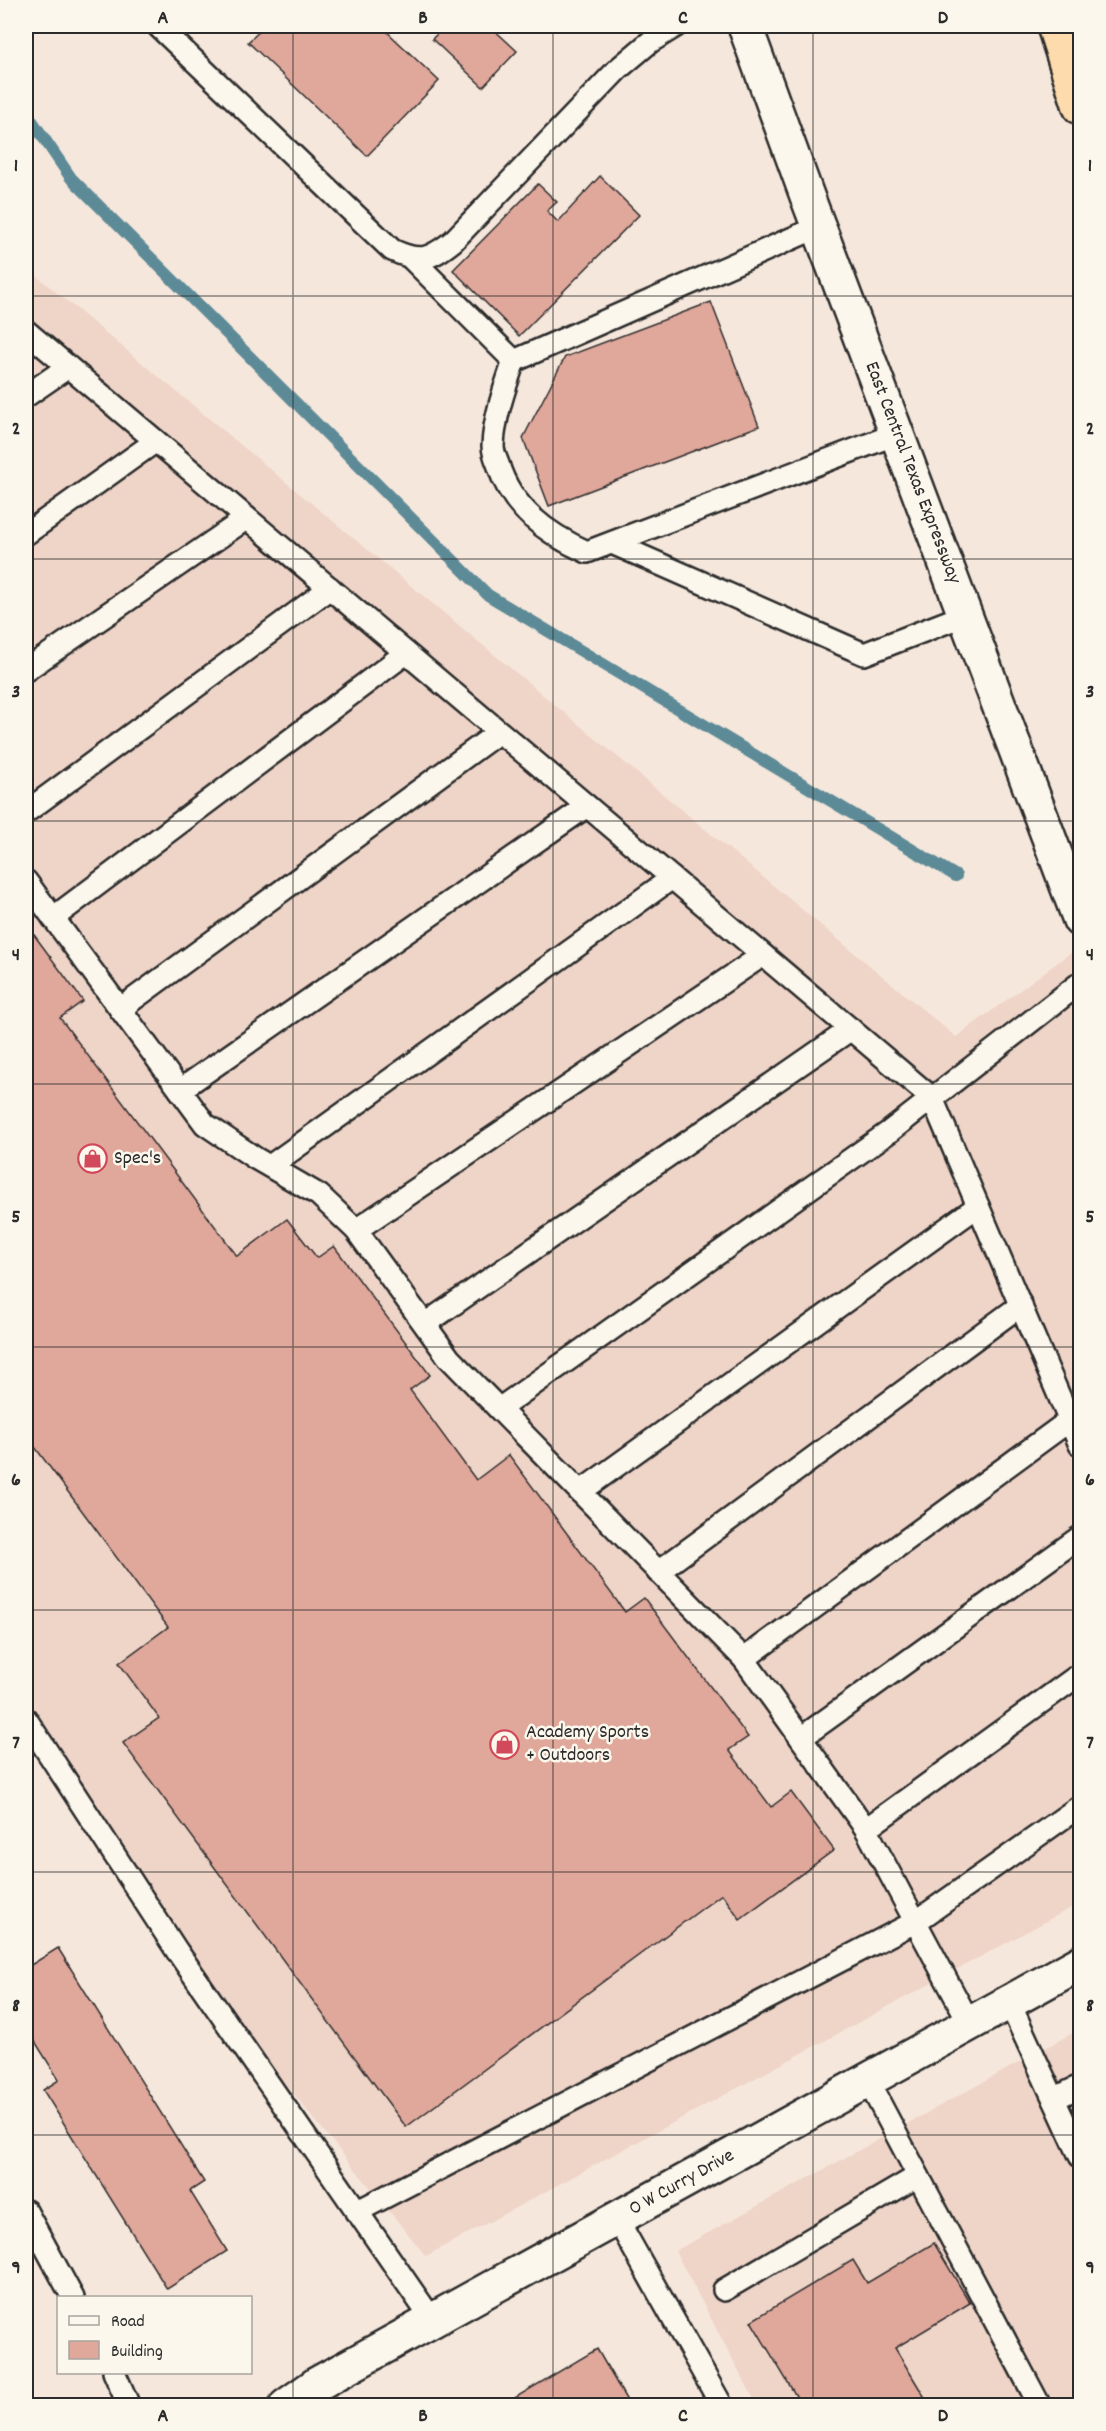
<svg xmlns="http://www.w3.org/2000/svg" width="1106" height="2431" font-family="Dekko,sans-serif">
	<rect width="100%" height="100%" fill="#f6e7dc"/>
	<filter id="ink" filterUnits="userSpaceOnUse"><feTurbulence type="fractalNoise" baseFrequency=".0167" numOctaves="2"/><feDisplacementMap in="SourceGraphic" scale="12" xChannelSelector="R" yChannelSelector="G"/><feConvolveMatrix kernelMatrix="1 2 1 2 8 2 1 2 1" color-interpolation-filters="sRGB"/></filter>
	<g filter="url(#ink)">
		<!-- built -->
		<g fill="#efd4c8">
			<path d="M 26,267 L 956,1037 L 1080,946 L 1080,1903 L 426,2256 L 177,1951 L 26,1719 Z"/>
			<path d="M 1080,2029 L 1080,2405 L 757,2405 L 675,2251 Z"/>
		</g>
		<g fill="none" stroke-linecap="round" stroke-linejoin="round">
			<!-- stream -->
			<path stroke="#5c8a96" stroke-width="12" d="M 26,112 L 71,178 L 488,595 L 956,876"/>
		</g>
		<!-- building -->
		<g fill="#e0a79b" stroke="#2b2b2b" stroke-width="1.5">
			<path d="M 265,26 L 381,26 L 439,81 L 367,156 L 248,42 Z"/>
			<path d="M 445,26 L 490,26 L 517,51 L 483,87 L 432,39 Z"/>
			<path d="M 600,176 L 639,215 L 519,336 L 453,270 L 538,184 L 557,202 L 547,211 L 558,222 Z"/>
			<path d="M 711,302 L 759,426 L 549,506 L 523,438 L 565,357 Z"/>
			<path d="M 26,924 L 83,1001 L 60,1018 L 237,1256 L 287,1219 L 317,1258 L 334,1246 L 430,1375 L 410,1390 L 476,1480 L 509,1455 L 625,1612 L 644,1598 L 748,1737 L 729,1750 L 771,1807 L 791,1792 L 834,1850 L 740,1919 L 722,1894 L 406,2127 L 123,1743 L 159,1718 L 119,1663 L 168,1627 L 26,1435 Z"/>
			<path d="M 58,1948 L 204,2182 L 190,2191 L 227,2251 L 167,2289 L 43,2090 L 59,2080 L 26,2027 L 26,1968 Z"/>
			<path d="M 934,2243 L 970,2303 L 895,2348 L 930,2406 L 802,2406 L 751,2321 L 853,2260 L 867,2283 Z"/>
			<path d="M 597,2349 L 630,2406 L 501,2406 Z"/>
		</g>
		<g fill="none" stroke-linecap="round" stroke-linejoin="round">
			<defs>
				<g id="service">
					<path d="M 158,26 L 392,250 C 420,263 429,260 453,241 L 618,69 L 650,42 L 676,26"/>
					<path d="M 818,227 L 514,361 C 505,387 494,418 493,446 C 493,452 496,459 498,464 C 511,508 547,534 587,552 L 896,434"/>
					<path d="M 412,259 L 514,361"/>
					<path d="M 26,331 L 932,1098 L 1080,1445"/>
					<path d="M 26,396 L 68,367"/>
					<path d="M 26,534 L 156,441"/>
					<path d="M 612,543 L 864,654 L 965,615"/>
					<path d="M 26,670 L 247,518"/>
					<path d="M 26,812 L 330,588"/>
					<path d="M 26,881 L 205,1124 L 255,1158 L 319,1195 L 356,1230 L 449,1358 L 744,1659 L 866,1829 L 970,2024"/>
					<path d="M 53,918 L 406,653"/>
					<path d="M 120,1009 L 499,732"/>
					<path d="M 180,1090 L 587,806"/>
					<path d="M 270,1166 L 672,878"/>
					<path d="M 356,1230 L 763,955"/>
					<path d="M 425,1324 L 851,1029"/>
					<path d="M 499,1409 L 889,1132 L 1080,983"/>
					<path d="M 580,1492 L 978,1206"/>
					<path d="M 658,1572 L 1021,1305"/>
					<path d="M 744,1659 L 1070,1420"/>
					<path d="M 26,1719 L 177,1951 L 433,2321"/>
					<path d="M 801,1738 L 1080,1537"/>
					<path d="M 866,1829 L 1080,1674"/>
					<path d="M 1009,2002 L 1080,2156"/>
					<path d="M 868,2081 L 1040,2406"/>
					<path d="M 1054,2099 L 1080,2086"/>
					<path d="M 26,2211 L 73,2298"/>
					<path d="M 356,2212 L 917,1921 L 1080,1806"/>
					<path d="M 617,2219 L 722,2406"/>
					<path d="M 724,2290 L 918,2176"/>
					<path d="M 114,2372 L 129,2406"/>
				</g>
				<path id="minor" d="M 286,2406 L 317,2384 L 1080,1963"/>
				<path id="secondary" d="M 745,26 L 807,196 L 1080,920"/>
				<path id="motorway" d="M 1054,26 L 1080,107"/>
			</defs>
			<!-- service casing -->
			<use href="#service" stroke="#2b2b2b" stroke-width="26"/>
			<!-- minor casing -->
			<use href="#minor" stroke="#2b2b2b" stroke-width="38"/>
			<!-- secondary casing -->
			<use href="#secondary" stroke="#2b2b2b" stroke-width="38"/>
			<!-- motorway casing -->
			<use href="#motorway" stroke="#2b2b2b" stroke-width="38"/>
			<!-- service -->
			<use href="#service" stroke="#fbf7ec" stroke-width="21"/>
			<!-- minor -->
			<use href="#minor" stroke="#fbf7ec" stroke-width="33"/>
			<!-- secondary -->
			<use href="#secondary" stroke="#fbf7ec" stroke-width="33"/>
			<!-- motorway -->
			<use href="#motorway" stroke="#fedbac" stroke-width="33"/>
		</g>
	</g>
	<!-- grid -->
	<path fill="none" stroke="#2b2b2b" stroke-width="1.5" stroke-opacity="0.55" d="M 293,26 L 293,2406M 553,26 L 553,2406M 813,26 L 813,2406M 26,296 L 1080,296M 26,559 L 1080,559M 26,821 L 1080,821M 26,1084 L 1080,1084M 26,1347 L 1080,1347M 26,1610 L 1080,1610M 26,1872 L 1080,1872M 26,2135 L 1080,2135"/>
	<!-- icons -->
	<defs>
		<symbol id="shop-ring" viewBox="-11 -11 22 22"><circle r="9.5" fill="#fbf7ec" stroke="#d1495b" stroke-width="1.5"/><path d="M-5-2.5h2.3a2.7 3.5 0 0 1 5.4 0H5L5.5 6h-11ZM-1.5-2.5h3a1.5 2.3 0 0 0-3 0Z" fill="#d1495b"/></symbol>
	</defs>
	<g fill-rule="evenodd">
		<use href="#shop-ring" x="76" y="1142" width="33" height="33"/>
		<use href="#shop-ring" x="488" y="1728" width="33" height="33"/>
	</g>
	<g text-anchor="middle" dominant-baseline="central" stroke-width="5" stroke-linejoin="round" paint-order="stroke">
		<!-- street labels -->
		<g font-size="20" fill="#2b2b2b" stroke="#fbf7ec">
			<text transform="translate(912 473) rotate(69)">East Central Texas Expressway</text>
			<text transform="translate(682 2183) rotate(-29)">O W Curry Drive</text>
		</g>
		<!-- poi labels -->
		<g font-size="20" fill="#2b2b2b" stroke="#fbf7ec" text-anchor="start">
			<text x="114" y="1159">Spec's</text>
			<text x="526" y="1733">Academy Sports<tspan x="526" dy="23">+ Outdoors</tspan></text>
		</g>
	</g>
	<!-- margin -->
	<rect width="1106" height="2431" fill="none" stroke="#fbf7ec" stroke-width="66"/>
	<!-- legend -->
	<rect x="57" y="2296" width="195" height="78" fill="#fbf7ec" stroke="#a8a59f" stroke-width="1.5"/>
	<rect x="69" y="2316" width="30" height="9" fill="#fbf7ec" stroke="#a8a59f" stroke-width="1.5"/>
	<text x="111" y="2326" font-size="18" fill="#2b2b2b">Road</text>
	<rect x="69" y="2341" width="30" height="18" fill="#e0a79b" stroke="#a8a59f" stroke-width="1.5"/>
	<text x="111" y="2356" font-size="18" fill="#2b2b2b">Building</text>
	<rect x="33" y="33" width="1040" height="2365" fill="none" stroke="#2b2b2b" stroke-width="2"/>
	<g font-size="20" text-anchor="middle" font-weight="bold" fill="#2b2b2b">
		<text x="163" y="23">A</text>
		<text x="423" y="23">B</text>
		<text x="683" y="23">C</text>
		<text x="943" y="23">D</text>
		<text x="16" y="171">1</text>
		<text x="1090" y="171">1</text>
		<text x="16" y="434">2</text>
		<text x="1090" y="434">2</text>
		<text x="16" y="697">3</text>
		<text x="1090" y="697">3</text>
		<text x="16" y="960">4</text>
		<text x="1090" y="960">4</text>
		<text x="16" y="1222">5</text>
		<text x="1090" y="1222">5</text>
		<text x="16" y="1485">6</text>
		<text x="1090" y="1485">6</text>
		<text x="16" y="1748">7</text>
		<text x="1090" y="1748">7</text>
		<text x="16" y="2011">8</text>
		<text x="1090" y="2011">8</text>
		<text x="16" y="2273">9</text>
		<text x="1090" y="2273">9</text>
		<text x="163" y="2421">A</text>
		<text x="423" y="2421">B</text>
		<text x="683" y="2421">C</text>
		<text x="943" y="2421">D</text>
	</g>
</svg>
